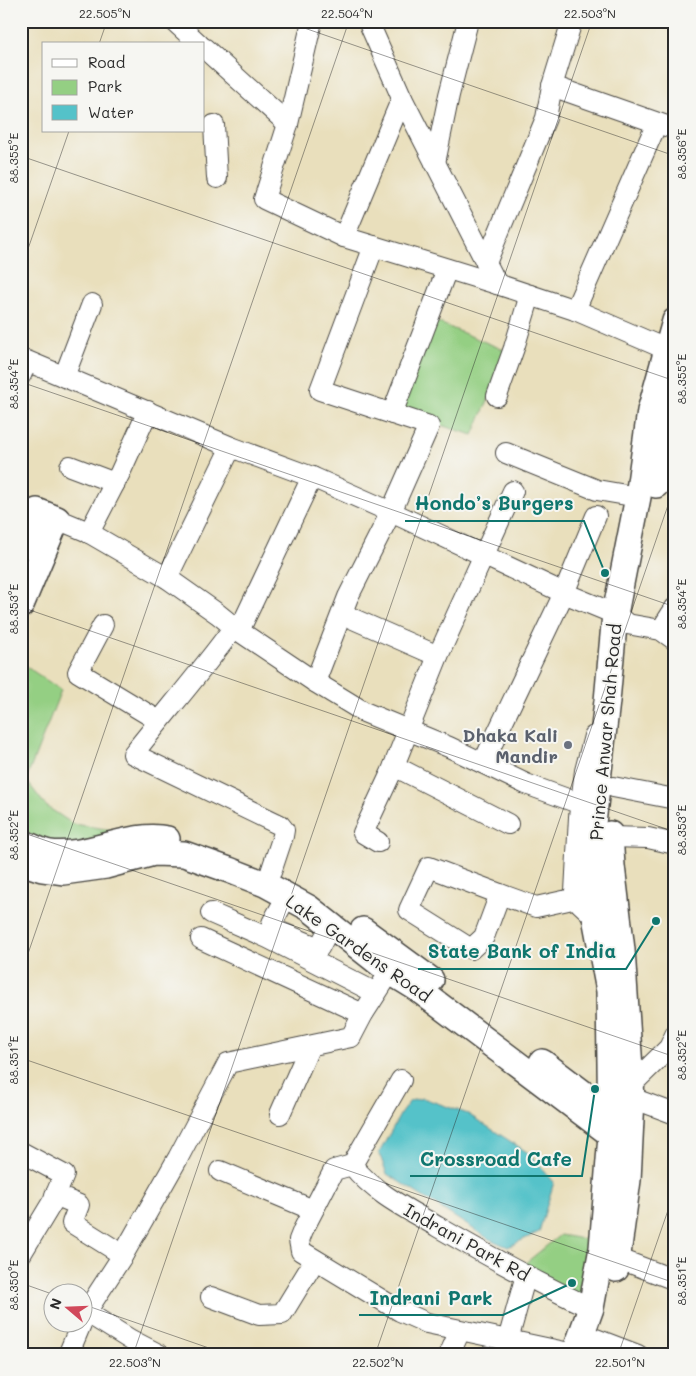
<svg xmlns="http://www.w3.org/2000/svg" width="696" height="1376" font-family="Mali,sans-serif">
	<rect width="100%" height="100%" fill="#f6f6f2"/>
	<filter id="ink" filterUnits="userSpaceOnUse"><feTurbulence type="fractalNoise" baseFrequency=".02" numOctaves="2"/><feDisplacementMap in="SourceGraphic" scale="10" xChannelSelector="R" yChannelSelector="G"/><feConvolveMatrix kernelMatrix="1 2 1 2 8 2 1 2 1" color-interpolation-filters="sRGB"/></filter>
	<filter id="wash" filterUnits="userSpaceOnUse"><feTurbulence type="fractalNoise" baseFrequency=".0096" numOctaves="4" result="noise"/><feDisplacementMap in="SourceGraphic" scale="20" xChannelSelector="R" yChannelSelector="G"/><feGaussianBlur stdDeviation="1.12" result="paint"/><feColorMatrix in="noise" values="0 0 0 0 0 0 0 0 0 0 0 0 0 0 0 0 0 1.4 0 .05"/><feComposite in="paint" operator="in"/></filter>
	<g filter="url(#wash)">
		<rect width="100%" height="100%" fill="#e9dfbc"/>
		<!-- green -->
		<g fill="#94cf83" stroke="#607d57">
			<path d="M 432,320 L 509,352 L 473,435 L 397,412 Z"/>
			<path d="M 21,663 L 61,690 L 26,780 L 46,806 L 73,824 L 126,832 L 60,850 L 31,836 L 21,826 Z"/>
			<path d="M 560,1235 L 595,1241 L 587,1301 L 523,1265 Z"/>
		</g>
		<!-- water -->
		<path fill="#54c2c9" stroke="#40767a" d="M 423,1098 L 468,1114 L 527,1152 L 554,1182 L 539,1232 L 508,1247 L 489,1239 L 387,1174 L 379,1153 L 401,1113 L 410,1101 Z"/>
	</g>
	<g filter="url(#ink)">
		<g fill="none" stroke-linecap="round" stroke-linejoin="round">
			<defs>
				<g id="minor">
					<path d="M 174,21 L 199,44"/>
					<path d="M 312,21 L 288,124 L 264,199 L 344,237 L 497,284"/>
					<path d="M 368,21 L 402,98 L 497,284 L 575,310 L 675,353"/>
					<path d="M 204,48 L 288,124"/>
					<path d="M 552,86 L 675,129"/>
					<path d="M 214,125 L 217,178"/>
					<path d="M 435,163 L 449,95 L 468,21"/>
					<path d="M 344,237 L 402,98"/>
					<path d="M 486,263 L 546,118 L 552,86 L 572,21"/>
					<path d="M 575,310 L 657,123"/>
					<path d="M 21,375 L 27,361 L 231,447 L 312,477 L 391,512 L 564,593 L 615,614 L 627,624 L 661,630 L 675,640"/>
					<path d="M 64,377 L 92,304"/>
					<path d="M 497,396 L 514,348 L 530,295"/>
					<path d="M 392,414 L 447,269"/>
					<path d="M 506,453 L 597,490 L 638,497"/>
					<path d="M 70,466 L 115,483"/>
					<path d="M 57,519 L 86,531 L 167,578 L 218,614 L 239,631 L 315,682 L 364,712 L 449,747 L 526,784 L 581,804"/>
					<path d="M 89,533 L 120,473 L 148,411"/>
					<path d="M 167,578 L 231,447"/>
					<path d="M 342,614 L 438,656"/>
					<path d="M 103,625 L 78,672 L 159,721"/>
					<path d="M 234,627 C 202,671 167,711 133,754 L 280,825 L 284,830 L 283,836 L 271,872"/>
					<path d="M 661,630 L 675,608"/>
					<path d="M 239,631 L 312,477"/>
					<path d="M 315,682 L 348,597 L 391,512 L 429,426 L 320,390 L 374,246"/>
					<path d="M 594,736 L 585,771 L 579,817 L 575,892 L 581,904 L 595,917"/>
					<path d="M 483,763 L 564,593 L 596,516"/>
					<path d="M 394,766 L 508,824"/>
					<path d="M 613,787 L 675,799"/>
					<path d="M 610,837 L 648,838 L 675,844"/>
					<path d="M 378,842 L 363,833 L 391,773 L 438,656 L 513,491"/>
					<path d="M 429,867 L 500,894 L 484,937 L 471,949 L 409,910 Z"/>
					<path d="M 500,894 L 536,907 L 577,898"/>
					<path d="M 287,896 L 272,923 L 273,929 L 319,948 L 331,925"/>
					<path d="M 211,913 L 268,938 L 376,993"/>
					<path d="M 201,939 L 363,1014"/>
					<path d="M 401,1080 L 352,1165 L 334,1170 L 303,1230 L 299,1240 L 301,1251 L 400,1311 L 427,1323 L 574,1354"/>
					<path d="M 630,1086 L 669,1048 L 675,1035"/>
					<path d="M 632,1098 L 675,1114"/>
					<path d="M 280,1114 L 310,1046"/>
					<path d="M 21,1152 L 64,1175 L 53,1201 L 21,1254"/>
					<path d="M 352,1165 C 374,1193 407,1209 438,1227 C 488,1256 539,1284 591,1308"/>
					<path d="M 220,1171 L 313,1210"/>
					<path d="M 55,1195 L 79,1205 L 72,1223 L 123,1255"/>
					<path d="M 617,1258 L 675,1280"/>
					<path d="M 211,1297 L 259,1315 L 282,1314 L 315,1260"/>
					<path d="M 86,1312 L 131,1340 L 160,1355"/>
					<path d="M 82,1319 L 86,1312 L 123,1255 L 178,1158 L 228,1063 L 351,1037 L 363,1014 L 397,961"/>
					<path d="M 596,1339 L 638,1355"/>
					<path d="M 508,1340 L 526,1275"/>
					<path d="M 68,1355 L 81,1324"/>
					<path d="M 449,1355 L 460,1331"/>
				</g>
				<g id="major">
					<path d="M 656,485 L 675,377"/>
					<path d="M 21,547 L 37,511 L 57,519 L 21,605"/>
					<path d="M 610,834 L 612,866 L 622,950 L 632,1098 L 628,1180 L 616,1269"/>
					<path d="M 21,842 C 30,845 41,852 50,853 C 89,858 131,831 167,839"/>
					<path d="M 21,862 L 42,869 L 63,872 L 106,866 L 154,853 L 184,854 L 229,870 L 265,884 L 309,908 L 389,971 L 415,987 L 621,1142"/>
					<path d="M 363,930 L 431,980"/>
					<path d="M 542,1062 L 612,1115"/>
					<path d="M 574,1355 L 591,1308 L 602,1248 L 611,1135 L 609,991 L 595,917 L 593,823 L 607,701 L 615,614 L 638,497 L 650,411 L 675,321"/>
				</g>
			</defs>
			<!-- minor casing -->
			<use href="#minor" stroke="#484641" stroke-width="22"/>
			<!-- major casing -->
			<use href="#major" stroke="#484641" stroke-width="28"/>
			<!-- minor -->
			<use href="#minor" stroke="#fff" stroke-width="20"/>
			<!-- major -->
			<use href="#major" stroke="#fff" stroke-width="25"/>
		</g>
	</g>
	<!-- ticks -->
	<path fill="none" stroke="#2b2b2b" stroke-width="1" stroke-opacity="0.45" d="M 284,21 L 675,156M 99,44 L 107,21M 21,156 L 675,381M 21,269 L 69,131M 21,382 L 675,607M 21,607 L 675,832M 21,832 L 675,1057M 21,974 L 349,21M 21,1058 L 675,1283M 21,1283 L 52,1294M 82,1304 L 229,1355M 133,1355 L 592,21M 375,1355 L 675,485M 618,1355 L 675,1190"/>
	<!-- markers -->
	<circle fill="#6b7280" stroke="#f6f6f2" stroke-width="2" cx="568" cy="745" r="5"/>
	<g text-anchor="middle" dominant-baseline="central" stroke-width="4" stroke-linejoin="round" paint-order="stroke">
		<!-- street labels -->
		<g font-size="18" fill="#2b2b2b" stroke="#f6f6f2">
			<text transform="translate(605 732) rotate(-85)">Prince Anwar Shah Road</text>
			<text transform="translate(359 948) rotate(35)">Lake Gardens Road</text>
			<text transform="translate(467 1242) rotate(29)">Indrani Park Rd</text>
		</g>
		<!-- worship labels -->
		<g font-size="18" font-weight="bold" fill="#5b616d" stroke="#f6f6f2" text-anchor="end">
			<text x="558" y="735">Dhaka Kali<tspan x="558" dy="21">Mandir</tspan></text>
		</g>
	</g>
	<!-- callouts -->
	<path fill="none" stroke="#0f766e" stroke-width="2" d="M605 573L584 521H405M656 921L626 969H418M595 1089L582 1176H410M572 1283L503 1315H359"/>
	<g fill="#0f766e" stroke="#f6f6f2" stroke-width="2">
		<circle cx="605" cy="573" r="5"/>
		<circle cx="656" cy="921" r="5"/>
		<circle cx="595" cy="1089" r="5"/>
		<circle cx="572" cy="1283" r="5"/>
	</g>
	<g font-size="19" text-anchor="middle" font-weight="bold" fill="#0f766e" stroke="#f6f6f2" stroke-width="4" stroke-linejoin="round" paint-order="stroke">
		<text x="494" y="510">Hondo’s Burgers</text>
		<text x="522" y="958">State Bank of India</text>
		<text x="496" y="1166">Crossroad Cafe</text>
		<text x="431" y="1305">Indrani Park</text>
	</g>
	<!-- margin -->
	<rect width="696" height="1376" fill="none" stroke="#f6f6f2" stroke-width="55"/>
	<!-- legend -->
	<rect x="42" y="42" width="162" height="90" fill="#f6f6f2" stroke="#a5a5a2"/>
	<rect x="52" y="59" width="25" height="8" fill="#ffffff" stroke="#a5a5a2"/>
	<text x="88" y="68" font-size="15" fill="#2b2b2b">Road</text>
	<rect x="52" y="80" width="25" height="15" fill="#94cf83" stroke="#a5a5a2"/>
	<text x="88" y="92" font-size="15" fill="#2b2b2b">Park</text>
	<rect x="52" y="105" width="25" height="15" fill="#54c2c9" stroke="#a5a5a2"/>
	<text x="88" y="118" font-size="15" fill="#2b2b2b">Water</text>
	<!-- north arrow -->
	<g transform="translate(68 1308) rotate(289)"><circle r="24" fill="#f6f6f2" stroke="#a5a5a2"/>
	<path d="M0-4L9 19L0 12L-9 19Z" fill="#d1495b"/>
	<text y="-8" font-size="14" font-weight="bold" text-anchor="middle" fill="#2b2b2b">N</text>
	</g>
	<rect x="28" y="28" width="640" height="1320" fill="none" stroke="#2b2b2b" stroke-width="2"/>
	<g font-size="12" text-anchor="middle" fill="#2b2b2b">
		<text x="105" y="18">22.505°N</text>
		<text x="347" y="18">22.504°N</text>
		<text x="590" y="18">22.503°N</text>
		<text transform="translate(682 154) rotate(-90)" y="4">88.356°E</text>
		<text transform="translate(14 158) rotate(-90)" y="4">88.355°E</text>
		<text transform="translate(682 379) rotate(-90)" y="4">88.355°E</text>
		<text transform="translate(14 384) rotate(-90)" y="4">88.354°E</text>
		<text transform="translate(682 604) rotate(-90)" y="4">88.354°E</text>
		<text transform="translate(14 609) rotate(-90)" y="4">88.353°E</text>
		<text transform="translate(682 830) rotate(-90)" y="4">88.353°E</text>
		<text transform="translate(14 835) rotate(-90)" y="4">88.352°E</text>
		<text transform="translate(682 1055) rotate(-90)" y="4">88.352°E</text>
		<text transform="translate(14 1060) rotate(-90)" y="4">88.351°E</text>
		<text transform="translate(682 1281) rotate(-90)" y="4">88.351°E</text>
		<text transform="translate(14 1285) rotate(-90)" y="4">88.350°E</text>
		<text x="135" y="1367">22.503°N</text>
		<text x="378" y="1367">22.502°N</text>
		<text x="620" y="1367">22.501°N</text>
	</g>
</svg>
